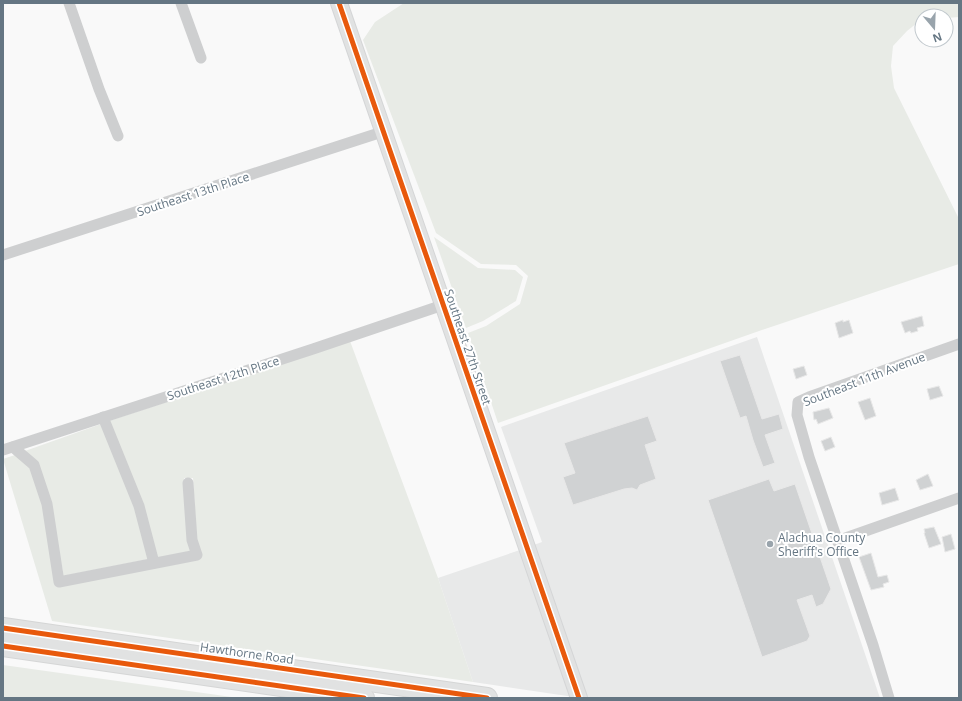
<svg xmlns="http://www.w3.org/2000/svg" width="962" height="701" font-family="'Open Sans',sans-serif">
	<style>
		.built { fill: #e8e9e9 }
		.green { fill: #e8ebe6 }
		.building { fill: #d0d2d3; stroke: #e8e8e8 }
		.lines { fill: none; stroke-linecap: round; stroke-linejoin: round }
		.secondary-casing { stroke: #d5d6d7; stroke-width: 18 }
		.highway-casing { stroke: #d5d6d6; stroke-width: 22 }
		.street { stroke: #cecfd0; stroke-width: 11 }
		.secondary { stroke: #e1e2e2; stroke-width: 16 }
		.highway { stroke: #e1e2e2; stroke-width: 20 }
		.cycleway-casing { stroke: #fff; stroke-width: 8 }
		.cycleway { stroke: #e8590c; stroke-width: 5 }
		.poi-dot { fill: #99a4ac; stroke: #fff; stroke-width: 1.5 }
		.labels { text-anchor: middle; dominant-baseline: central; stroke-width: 4; stroke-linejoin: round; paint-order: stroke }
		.street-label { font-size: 12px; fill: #657683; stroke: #fff }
		.poi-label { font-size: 12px; fill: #657683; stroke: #fff; text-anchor: start }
	</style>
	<rect width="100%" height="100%" fill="#f9f9f9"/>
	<!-- built -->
	<g class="built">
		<polygon points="757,337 880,698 584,698 531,546 542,542 501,427"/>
		<polygon points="523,549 574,697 473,682 438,578"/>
	</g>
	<!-- green -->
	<g class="green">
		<polygon points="404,3 959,3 959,17 946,18 946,16 922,16 922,21 917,23 907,31 893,46 891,66 894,88 959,219 959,264 765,329 498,423 468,333 486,326 520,304 528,276 516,265 481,264 436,233 363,40 375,22"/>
		<polygon points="434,237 478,268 515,270 523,277 516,301 483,321 466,328"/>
		<polygon points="350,341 438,578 473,682 52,621 3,459 15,455 31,468 43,505 56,587 198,560 193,478 184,478 186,522 191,551 157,558 109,421"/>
		<polygon points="101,424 135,508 149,559 63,576 62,566 25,451"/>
		<polygon points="3,665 239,698 3,698"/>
	</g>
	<!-- building -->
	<g class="building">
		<polygon points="922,316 924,326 917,328 918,331 911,333 910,331 905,333 901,322"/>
		<polygon points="843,320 843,322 849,320 853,333 839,338 835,323"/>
		<polygon points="740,355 762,419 779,414 783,429 765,435 775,463 763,467 753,440 746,416 740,418 720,361"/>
		<polygon points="804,366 807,375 796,379 793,369"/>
		<polygon points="939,386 943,396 930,400 927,389"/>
		<polygon points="870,398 876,416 865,420 858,402"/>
		<polygon points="829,408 833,418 818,424 816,419 814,420 813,412"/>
		<polygon points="648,416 657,441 645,445 656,479 640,485 637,490 632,488 624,489 573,505 563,477 575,473 564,443"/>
		<polygon points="831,437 835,447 825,451 821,441"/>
		<polygon points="928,474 933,486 920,490 916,480"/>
		<polygon points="769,479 774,491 795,484 831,589 823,604 816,607 812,595 797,600 810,636 807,641 762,657 708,500"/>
		<polygon points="895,488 899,500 882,505 879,493"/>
		<polygon points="934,527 941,544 929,548 924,533 925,533 924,529"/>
		<polygon points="951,534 955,549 945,552 942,537"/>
		<polygon points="871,553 878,577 887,575 889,582 883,584 884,587 871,590 859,557"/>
	</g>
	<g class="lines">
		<defs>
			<polyline id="secondary" points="339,3 579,698"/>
			<g id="highway">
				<polyline points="3,628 487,698"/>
				<polyline points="3,646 364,698"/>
			</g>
		</defs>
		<!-- secondary casing -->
		<use href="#secondary" class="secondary-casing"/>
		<!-- highway casing -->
		<use href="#highway" class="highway-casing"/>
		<!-- street -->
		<g class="street">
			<polyline points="69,3 99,89 118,136"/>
			<polyline points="181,3 201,58"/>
			<polyline points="3,255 382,132"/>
			<polyline points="103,417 139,506 154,563"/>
			<polyline points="13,447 34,465 47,504 59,582 197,555 192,540 188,483"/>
			<polyline points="3,450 313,349 443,305"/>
			<polyline points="837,541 959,498"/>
			<polyline points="889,698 873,645 809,457 797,415 798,402 809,397 959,344"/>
		</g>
		<!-- secondary -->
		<use href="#secondary" class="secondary"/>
		<!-- highway -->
		<use href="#highway" class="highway"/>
		<defs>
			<g id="cycleway">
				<polyline points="339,3 579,698"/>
				<polyline points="3,628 487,698"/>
				<polyline points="3,646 364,698"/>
			</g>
		</defs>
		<!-- cycleway casing -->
		<use href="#cycleway" class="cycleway-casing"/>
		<!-- cycleway -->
		<use href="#cycleway" class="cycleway"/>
	</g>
	<!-- markers -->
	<circle class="poi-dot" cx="770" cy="544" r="4"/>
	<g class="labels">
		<!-- street labels -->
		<g class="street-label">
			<text transform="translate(193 194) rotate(-18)">Southeast 13th Place</text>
			<text transform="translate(468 347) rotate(71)">Southeast 27th Street</text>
			<text transform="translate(223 378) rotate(-18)">Southeast 12th Place</text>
			<text transform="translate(864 379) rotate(-21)">Southeast 11th Avenue</text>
			<text transform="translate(247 653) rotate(8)">Hawthorne Road</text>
		</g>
		<!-- poi labels -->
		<g class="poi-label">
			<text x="778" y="537">Alachua County<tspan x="778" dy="14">Sheriff's Office</tspan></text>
		</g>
	</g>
	<!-- border -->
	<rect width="962" height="701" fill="none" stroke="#657683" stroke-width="8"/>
	<!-- north arrow -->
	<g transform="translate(934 28) rotate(161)"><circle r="19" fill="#ffffff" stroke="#c1c8cd"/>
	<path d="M0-3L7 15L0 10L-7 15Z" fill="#99a4ac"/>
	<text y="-6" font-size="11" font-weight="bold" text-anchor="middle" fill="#657683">N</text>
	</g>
</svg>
